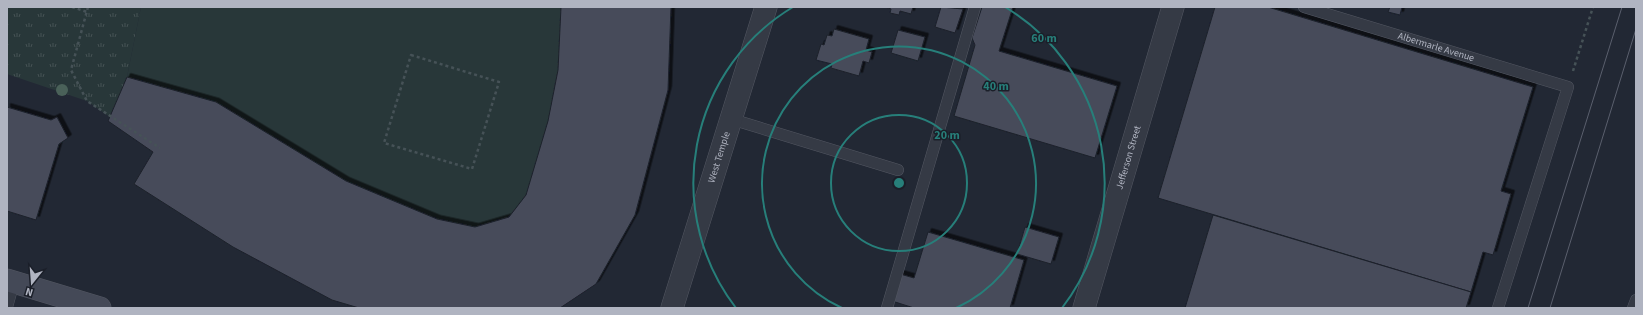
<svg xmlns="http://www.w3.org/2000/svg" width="1643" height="315" font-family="'Source Sans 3',sans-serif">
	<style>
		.grass { fill: url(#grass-tufts) }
		.garden { fill: #283739 }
		.building { fill: #464b5a; stroke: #1d212b; filter: url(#shadow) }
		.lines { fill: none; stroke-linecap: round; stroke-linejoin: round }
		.lane-casing { stroke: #535762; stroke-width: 12 }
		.street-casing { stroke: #535762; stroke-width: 23 }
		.secondary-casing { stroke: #535762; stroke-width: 23 }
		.path { stroke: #465257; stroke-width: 2.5; stroke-dasharray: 3 3; stroke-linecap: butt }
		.lane { stroke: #353a45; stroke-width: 11 }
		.street { stroke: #353a45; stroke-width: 22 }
		.secondary { stroke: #444957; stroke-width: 22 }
		.tram { stroke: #5a5f6d; stroke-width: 1 }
		.tree { fill: #4a6159 }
		.ring { fill: none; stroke: #277f7a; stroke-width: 2 }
		.labels { text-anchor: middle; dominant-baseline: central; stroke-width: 3; stroke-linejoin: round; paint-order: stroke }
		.street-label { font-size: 10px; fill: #b0b4c1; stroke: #1b1f29 }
		.centre { fill: #277f7a; stroke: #1b1f29; stroke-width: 2 }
		.ring-label { font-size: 12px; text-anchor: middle; font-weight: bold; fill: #277f7a; stroke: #1b1f29; stroke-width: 3; stroke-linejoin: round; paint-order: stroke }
	</style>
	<defs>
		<pattern id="grass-tufts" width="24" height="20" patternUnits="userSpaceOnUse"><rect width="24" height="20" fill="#283739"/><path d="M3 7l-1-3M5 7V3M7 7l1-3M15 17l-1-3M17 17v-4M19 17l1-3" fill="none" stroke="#455254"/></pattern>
		<filter id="shadow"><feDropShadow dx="3.5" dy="-3.5" stdDeviation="0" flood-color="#0009"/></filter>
	</defs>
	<rect width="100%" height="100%" fill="#222834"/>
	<!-- grass -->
	<polygon class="grass" points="7,7 141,7 127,77 110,117 87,101 7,74"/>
	<!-- garden -->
	<polygon class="garden" points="141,7 561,7 558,70 548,121 526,195 509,217 475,227 437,219 346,181 216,102 127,77"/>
	<!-- building -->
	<g class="building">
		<polygon points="561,7 671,7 668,90 635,215 596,284 560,308 359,308 332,300 233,247 134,184 153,152 108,121 127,77 216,102 346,181 437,219 475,227 509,217 526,195 548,121 558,70"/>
		<polygon points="885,7 913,7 911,14 900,11 899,15 890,13 891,9"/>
		<polygon points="941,7 963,9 955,33 935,27"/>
		<polygon points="982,7 1013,7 999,51 1117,86 1095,158 954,116 975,45 972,38"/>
		<polygon points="1215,7 1268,7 1533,87 1501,191 1511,194 1493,255 1483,252 1471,292 1158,198"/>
		<polygon points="1390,7 1402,7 1400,15 1388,12"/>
		<polygon points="834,29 869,39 866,50 872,52 869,63 863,61 859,76 831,68 832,64 816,60 821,44 824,45 827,35 832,36"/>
		<polygon points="898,30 925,37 918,61 891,53"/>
		<polygon points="7,107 51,120 57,117 68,138 59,144 36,220 7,211"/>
		<polygon points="1213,215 1471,292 1466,308 1185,308"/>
		<polygon points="1025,227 1059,237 1051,264 1017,254"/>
		<polygon points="928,232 1024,260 1010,308 914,308 892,301 900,274 914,278"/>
	</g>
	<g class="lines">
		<defs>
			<g id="lane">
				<path id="s1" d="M1304,7l264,80 -70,221"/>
				<polyline points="731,119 898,170"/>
				<polyline points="7,307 14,282"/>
				<polyline points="887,308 975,7"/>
				<polyline points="1633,308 1636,300"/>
			</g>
			<g id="street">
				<path id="s2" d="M672,308l94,-301"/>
				<path id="s3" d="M1084,308l89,-301"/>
			</g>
			<polyline id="secondary" points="7,280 100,308"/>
		</defs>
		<!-- lane casing -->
		<use href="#lane" class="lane-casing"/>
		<!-- street casing -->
		<use href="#street" class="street-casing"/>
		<!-- secondary casing -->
		<use href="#secondary" class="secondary-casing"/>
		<!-- path -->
		<g class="path">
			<polyline points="72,7 87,12"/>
			<polyline points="88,7 71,70 87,101 160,148"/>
			<polygon points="411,55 499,82 472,169 384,143"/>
			<polyline points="1573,71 1593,7"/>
		</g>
		<!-- lane -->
		<use href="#lane" class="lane"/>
		<!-- street -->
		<use href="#street" class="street"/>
		<!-- secondary -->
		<use href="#secondary" class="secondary"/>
		<!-- tram -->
		<g class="tram">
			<polyline points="1528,308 1622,7"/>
			<polyline points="1550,308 1636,29"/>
		</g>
	</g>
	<!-- trees -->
	<circle class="tree" cx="62" cy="90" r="6"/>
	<!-- distance rings -->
	<g class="ring">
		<circle cx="899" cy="183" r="68"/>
		<path d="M842 308A137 137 0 1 1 956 308"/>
		<path d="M736 308A205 205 0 0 1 793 7M1005 7A205 205 0 0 1 1062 308"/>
	</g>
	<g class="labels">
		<!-- street labels -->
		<g class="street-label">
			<text stroke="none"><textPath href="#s1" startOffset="138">Albermarle Avenue</textPath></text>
			<text stroke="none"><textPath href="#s2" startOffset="158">West Temple</textPath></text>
			<text stroke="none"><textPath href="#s3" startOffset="157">Jefferson Street</textPath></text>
		</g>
	</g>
	<circle cx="899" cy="183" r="6" class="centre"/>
	<g class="ring-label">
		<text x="1044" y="42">60 m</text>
		<text x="996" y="90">40 m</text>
		<text x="947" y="139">20 m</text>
	</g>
	<!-- border -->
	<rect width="1643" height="315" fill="none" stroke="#b0b4c1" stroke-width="16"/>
	<!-- north arrow -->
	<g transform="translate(32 283) rotate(197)" stroke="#1b1f29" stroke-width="3" paint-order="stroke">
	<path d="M0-3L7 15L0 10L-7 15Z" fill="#b0b4c1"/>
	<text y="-6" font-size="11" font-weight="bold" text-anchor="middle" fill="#b0b4c1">N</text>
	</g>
</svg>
